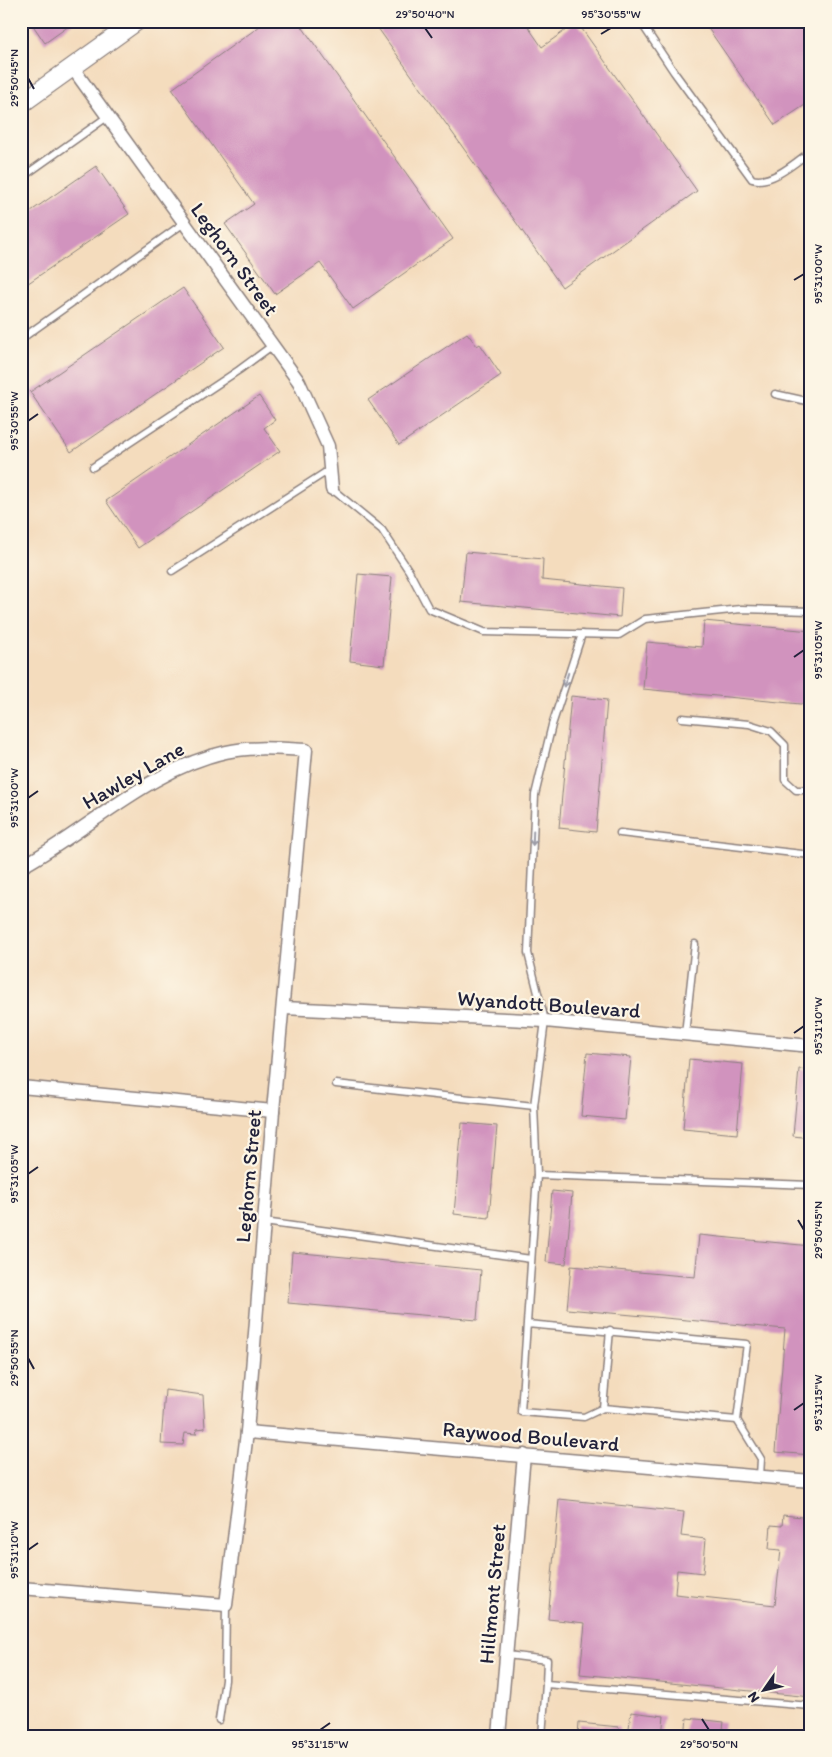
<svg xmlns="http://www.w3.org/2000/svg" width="832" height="1757" font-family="Itim,sans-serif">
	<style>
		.building { fill: #d193be }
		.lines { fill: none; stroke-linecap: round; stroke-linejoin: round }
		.lane-casing { stroke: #8b7f7c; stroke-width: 9 }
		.street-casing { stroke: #8b7f7c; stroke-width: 15 }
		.secondary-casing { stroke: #8b7f7c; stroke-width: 20 }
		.lane { stroke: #fff; stroke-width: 6 }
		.street { stroke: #fff; stroke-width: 12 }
		.secondary { stroke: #fff; stroke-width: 18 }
		.oneway { stroke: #9c9ca7 }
		.ticks { fill: none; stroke: #22223b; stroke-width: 2 }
		.labels { text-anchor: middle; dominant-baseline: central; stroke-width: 4.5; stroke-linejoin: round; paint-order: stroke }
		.street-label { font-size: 21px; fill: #22223b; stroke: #fcf5e5 }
		.neatline { fill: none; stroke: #22223b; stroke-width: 2 }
		.ticks-label { font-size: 12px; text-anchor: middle; fill: #22223b }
	</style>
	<rect width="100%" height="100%" fill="#fcf5e5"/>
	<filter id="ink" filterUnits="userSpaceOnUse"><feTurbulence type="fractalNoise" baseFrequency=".02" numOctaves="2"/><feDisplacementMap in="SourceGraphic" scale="10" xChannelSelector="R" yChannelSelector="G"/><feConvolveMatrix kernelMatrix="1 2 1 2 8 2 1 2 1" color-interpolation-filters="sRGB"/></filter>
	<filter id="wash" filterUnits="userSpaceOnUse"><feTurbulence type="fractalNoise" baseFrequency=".0096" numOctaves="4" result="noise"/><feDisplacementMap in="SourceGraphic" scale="20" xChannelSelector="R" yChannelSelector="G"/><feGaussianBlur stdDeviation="1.12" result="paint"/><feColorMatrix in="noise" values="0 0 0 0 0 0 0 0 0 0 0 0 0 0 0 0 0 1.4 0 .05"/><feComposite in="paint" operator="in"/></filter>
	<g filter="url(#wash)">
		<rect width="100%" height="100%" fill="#f4dcbd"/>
		<g id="blocks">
			<!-- building -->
			<g class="building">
				<polygon points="30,21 76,21 45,43"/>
				<polygon points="267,21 298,21 453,239 353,309 320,263 275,294 225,224 254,204 172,89"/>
				<polygon points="373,21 524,21 542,47 577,22 697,191 562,287"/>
				<polygon points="703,21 811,21 811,101 775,125"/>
				<polygon points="96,166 129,214 21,288 21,218"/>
				<polygon points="183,288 224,347 71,452 30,392"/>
				<polygon points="467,333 477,346 480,344 501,375 399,445 368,400"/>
				<polygon points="259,396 275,420 264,428 280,451 138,548 106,501"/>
				<polygon points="466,552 543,559 542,580 622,588 620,617 461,602"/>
				<polygon points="358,574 392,577 384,665 350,661"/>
				<polygon points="704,621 811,631 811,705 643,689 647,642 702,647"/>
				<polygon points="571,696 607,700 596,832 559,828"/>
				<polygon points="587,1053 631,1057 625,1120 581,1116"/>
				<polygon points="689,1059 743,1064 737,1134 683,1129"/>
				<polygon points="799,1069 811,1070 811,1138 793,1136"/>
				<polygon points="462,1123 497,1126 489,1218 454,1214"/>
				<polygon points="552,1191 572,1193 566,1264 546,1262"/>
				<polygon points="699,1235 811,1246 811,1455 775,1452 785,1329 567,1309 571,1266 695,1277"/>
				<polygon points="292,1252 481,1270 477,1320 288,1303"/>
				<polygon points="165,1390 203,1395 205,1428 197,1429 196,1434 185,1433 183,1445 161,1444"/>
				<polygon points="559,1499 684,1512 681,1536 706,1539 703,1573 677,1570 675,1594 775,1605 781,1550 769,1549 771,1525 782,1526 783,1515 811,1518 811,1697 580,1674 585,1623 548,1619"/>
				<polygon points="631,1712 664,1716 662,1736 628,1736"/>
				<polygon points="687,1718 724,1722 722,1736 685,1736"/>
				<polygon points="579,1723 619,1727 619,1736 578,1736"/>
			</g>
		</g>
	</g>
	<g filter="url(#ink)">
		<use href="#blocks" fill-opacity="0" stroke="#8b7f7c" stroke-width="1"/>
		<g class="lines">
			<defs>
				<g id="lane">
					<path d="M640,21l34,51 78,107c19,6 44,-17 59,-28"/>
					<polyline points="21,84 30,96"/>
					<polyline points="21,178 107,117"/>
					<polyline points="21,339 184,223"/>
					<polyline points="775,394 811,402"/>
					<polyline points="93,467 239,370 273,345"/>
					<polyline points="332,489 382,530 409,571 429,609 484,632 619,635 645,619 741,609 811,611"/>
					<polyline points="172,571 329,470"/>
					<polyline points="682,718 749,724 771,731 785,745 785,780 796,790 811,790"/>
					<polyline points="620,833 811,855"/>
					<polyline points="685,1034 695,944"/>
					<polyline points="336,1084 534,1106"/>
					<polyline points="537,1175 811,1185"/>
					<polyline points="264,1222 531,1259"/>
					<polyline points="527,1324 747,1344 737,1420 603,1408 584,1417 521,1412 537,1175 534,1106 545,1021 528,953 535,795 552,725 582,634"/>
					<polyline points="603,1408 610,1330"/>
					<polyline points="737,1420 761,1459 760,1476"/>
					<polyline points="507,1655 547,1660 546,1684 811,1706"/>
					<polyline points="219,1720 225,1680 226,1605"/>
					<polyline points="542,1736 546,1684"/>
				</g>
				<g id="street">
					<polyline points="72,67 299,382 328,446 332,489"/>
					<path d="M21,867c68,-37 128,-98 205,-115 26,-6 54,-3 80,-2l-33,361 -26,321 -21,173 -205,-17"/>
					<polyline points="284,1008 545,1021 811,1046"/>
					<polyline points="21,1087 273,1111"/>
					<polyline points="247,1432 811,1481"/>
					<polyline points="499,1736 524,1455"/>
				</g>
				<polyline id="secondary" points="21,104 137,21"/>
			</defs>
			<!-- lane casing -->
			<use href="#lane" class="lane-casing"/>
			<!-- street casing -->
			<use href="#street" class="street-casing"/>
			<!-- secondary casing -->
			<use href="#secondary" class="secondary-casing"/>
			<!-- lane -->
			<use href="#lane" class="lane"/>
			<!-- street -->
			<use href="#street" class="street"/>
			<!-- secondary -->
			<use href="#secondary" class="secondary"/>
		</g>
		<!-- one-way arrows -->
		<defs><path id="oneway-shaft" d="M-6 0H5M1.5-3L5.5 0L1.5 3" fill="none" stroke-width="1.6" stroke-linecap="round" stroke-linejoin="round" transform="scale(1.25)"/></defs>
		<g class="oneway">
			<use href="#oneway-shaft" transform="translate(566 680) rotate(108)"/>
			<use href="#oneway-shaft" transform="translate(533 838) rotate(92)"/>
		</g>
	</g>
	<!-- ticks -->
	<path class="ticks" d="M425,28l7,10M601,34l10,-6M28,78l6,11M794,280l10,-6M28,421l10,-7M794,657l10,-7M28,798l10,-7M794,1033l10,-7M28,1174l10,-7M798,1220l6,10M28,1358l6,11M794,1410l10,-7M28,1550l10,-7M702,1719l7,11M320,1730l10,-7"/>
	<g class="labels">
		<!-- street labels -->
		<g class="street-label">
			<text transform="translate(235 259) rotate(54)">Leghorn Street</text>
			<text transform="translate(133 775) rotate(-30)">Hawley Lane</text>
			<text transform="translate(549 1004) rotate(4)">Wyandott Boulevard</text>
			<text transform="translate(248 1176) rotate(-85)">Leghorn Street</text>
			<text transform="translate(531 1436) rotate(5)">Raywood Boulevard</text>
			<text transform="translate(492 1594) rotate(-85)">Hillmont Street</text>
		</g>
	</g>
	<!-- margin -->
	<rect width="832" height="1757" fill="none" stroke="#fcf5e5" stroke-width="55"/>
	<!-- north arrow -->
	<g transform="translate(764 1690) rotate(236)" stroke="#fcf5e5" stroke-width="4" paint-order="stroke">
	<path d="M0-4L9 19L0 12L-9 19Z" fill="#22223b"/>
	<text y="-8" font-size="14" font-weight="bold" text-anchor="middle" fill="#22223b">N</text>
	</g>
	<rect x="28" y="28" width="776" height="1702" class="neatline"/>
	<g class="ticks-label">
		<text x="425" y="18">29°50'40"N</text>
		<text x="611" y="18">95°30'55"W</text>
		<text transform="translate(14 78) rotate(-90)" y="4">29°50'45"N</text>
		<text transform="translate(818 274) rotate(-90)" y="4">95°31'00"W</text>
		<text transform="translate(14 421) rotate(-90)" y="4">95°30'55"W</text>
		<text transform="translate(818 650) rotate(-90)" y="4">95°31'05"W</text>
		<text transform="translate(14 798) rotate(-90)" y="4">95°31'00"W</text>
		<text transform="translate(818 1026) rotate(-90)" y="4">95°31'10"W</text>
		<text transform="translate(14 1174) rotate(-90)" y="4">95°31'05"W</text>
		<text transform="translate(818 1230) rotate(-90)" y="4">29°50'45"N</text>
		<text transform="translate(14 1358) rotate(-90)" y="4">29°50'55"N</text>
		<text transform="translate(818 1403) rotate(-90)" y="4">95°31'15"W</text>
		<text transform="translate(14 1550) rotate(-90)" y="4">95°31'10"W</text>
		<text x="320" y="1748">95°31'15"W</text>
		<text x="709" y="1748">29°50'50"N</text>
	</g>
</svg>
